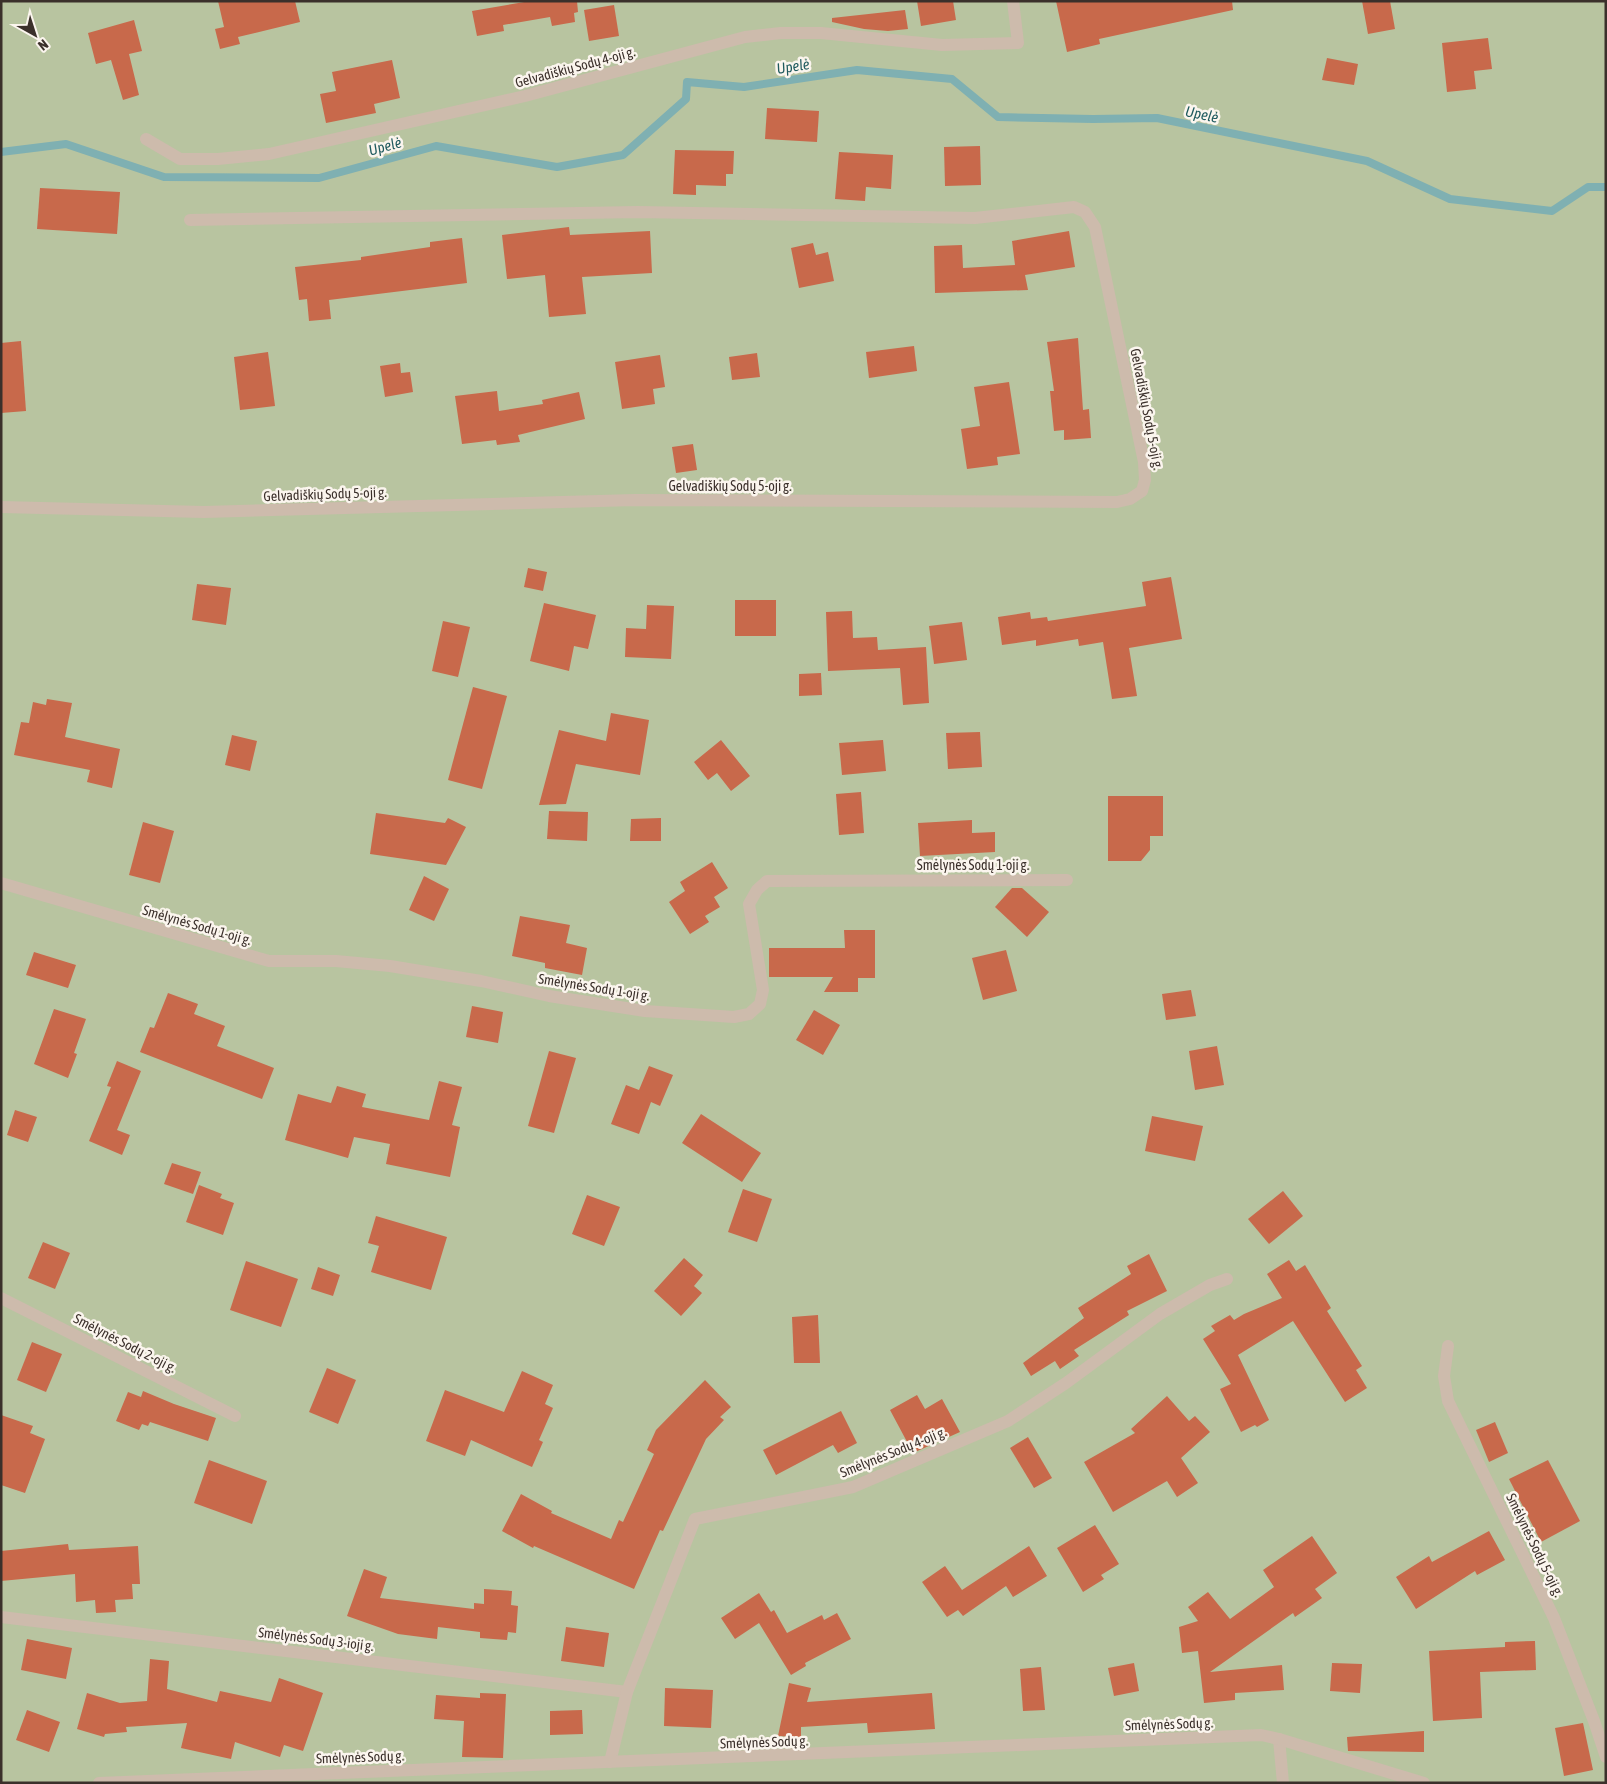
<svg xmlns="http://www.w3.org/2000/svg" width="1607" height="1784" font-family="'Asap Condensed',sans-serif">
	<style>
		.green { fill: #b8c4a0 }
		.lines { fill: none; stroke-linecap: round; stroke-linejoin: round }
		.stream { stroke: #7fb0b2; stroke-width: 8 }
		.building { fill: #c8694b }
		.minor { stroke: #cdbbac; stroke-width: 12 }
		.labels { text-anchor: middle; dominant-baseline: central; stroke-width: 5; stroke-linejoin: round; paint-order: stroke }
		.street-label { font-size: 14px; fill: #3b302b; stroke: #fbf5ee }
		.water-label { font-size: 15px; font-style: italic; fill: #1f5a5e; stroke: #fbf5ee }
	</style>
	<rect width="100%" height="100%" fill="#f4ebe1"/>
	<!-- green -->
	<rect class="green" x="1" y="1" width="1605" height="1782"/>
	<g class="lines">
		<!-- stream -->
		<polyline class="stream" points="1,152 66,144 164,177 319,178 436,146 557,167 623,155 686,99 687,82 744,87 857,70 952,79 998,117 1093,119 1157,118 1367,161 1450,199 1552,211 1588,187 1606,187"/>
	</g>
	<!-- building -->
	<g class="building">
		<polygon points="218,1 295,1 300,22 238,37 240,44 220,49 215,29 224,27"/>
		<polygon points="530,1 577,1 578,12 574,13 575,22 552,26 550,17 503,25 504,31 477,36 472,11"/>
		<polygon points="917,1 953,1 956,20 921,26"/>
		<polygon points="1056,1 1232,1 1233,10 1099,39 1100,44 1067,52"/>
		<polygon points="1362,1 1390,1 1395,29 1368,34"/>
		<polygon points="614,5 619,36 589,41 584,10"/>
		<polygon points="905,10 908,29 888,31 864,29 832,22 832,18"/>
		<polygon points="134,20 142,51 129,54 139,95 123,100 111,60 96,64 88,33"/>
		<polygon points="1488,38 1492,69 1474,71 1476,89 1447,92 1442,43"/>
		<polygon points="1327,58 1358,64 1354,85 1322,80"/>
		<polygon points="392,60 400,98 374,104 376,113 326,123 320,94 336,91 332,72"/>
		<polygon points="767,108 819,111 817,142 765,139"/>
		<polygon points="980,146 981,185 945,186 944,147"/>
		<polygon points="675,150 734,151 733,174 726,174 726,186 696,185 696,195 673,194"/>
		<polygon points="839,152 893,155 891,189 866,187 865,201 835,199"/>
		<polygon points="40,188 120,192 117,234 37,229"/>
		<polygon points="569,227 570,235 650,231 652,273 582,277 586,314 549,317 545,275 507,279 502,235"/>
		<polygon points="1069,231 1075,267 1025,275 1028,290 935,293 934,246 962,245 963,268 1015,265 1012,241"/>
		<polygon points="462,238 467,283 329,300 331,319 309,321 307,299 299,300 295,267 361,260 361,257 430,247 430,242"/>
		<polygon points="813,243 816,255 828,252 834,281 799,288 791,248"/>
		<polygon points="1078,338 1083,410 1089,409 1091,438 1064,440 1064,430 1054,431 1050,391 1054,391 1047,342"/>
		<polygon points="21,341 26,411 1,413 1,343"/>
		<polygon points="914,346 917,371 869,378 866,352"/>
		<polygon points="268,352 275,406 240,410 234,357"/>
		<polygon points="757,353 760,377 732,380 729,357"/>
		<polygon points="660,355 665,387 653,389 655,404 622,409 615,362"/>
		<polygon points="400,363 401,373 410,372 413,392 385,397 380,366"/>
		<polygon points="1009,382 1020,454 997,457 998,465 967,469 961,429 980,426 974,387"/>
		<polygon points="497,391 499,411 543,404 542,400 579,392 585,419 518,435 520,442 497,445 496,440 462,444 455,396"/>
		<polygon points="693,444 697,470 676,473 672,447"/>
		<polygon points="528,568 547,572 543,591 524,587"/>
		<polygon points="1171,577 1182,639 1129,648 1137,696 1112,699 1103,642 1079,646 1078,639 1036,646 1036,640 1002,645 998,617 1030,612 1031,619 1047,617 1048,621 1146,606 1142,582"/>
		<polygon points="197,584 231,588 226,625 192,620"/>
		<rect x="735" y="600" width="41" height="36"/>
		<polygon points="544,603 596,615 588,649 574,646 569,671 530,661"/>
		<polygon points="647,605 674,606 671,659 625,657 626,628 646,629"/>
		<polygon points="852,611 853,638 877,637 878,650 926,647 929,703 903,705 900,668 828,671 826,612"/>
		<polygon points="443,621 470,627 458,677 432,671"/>
		<polygon points="962,622 967,660 934,664 929,626"/>
		<polygon points="821,673 822,695 799,696 799,674"/>
		<polygon points="473,687 507,696 482,789 448,780"/>
		<polygon points="47,699 72,703 65,737 120,749 112,788 87,782 90,770 14,755 21,722 29,723 33,702 46,705"/>
		<polygon points="611,713 649,720 640,775 576,764 566,804 539,805 559,730 606,741"/>
		<polygon points="980,732 982,767 948,769 946,733"/>
		<polygon points="232,735 257,741 250,771 225,765"/>
		<polygon points="721,740 750,776 731,791 717,773 708,780 694,762"/>
		<polygon points="883,740 886,771 842,775 839,743"/>
		<polygon points="861,792 864,833 839,835 836,794"/>
		<polygon points="1108,796 1163,796 1163,836 1150,836 1150,850 1141,861 1108,861"/>
		<polygon points="549,811 588,812 587,841 547,839"/>
		<polygon points="376,813 445,823 448,818 466,827 446,865 370,854"/>
		<polygon points="661,818 661,841 630,841 631,819"/>
		<polygon points="972,820 972,833 995,832 995,852 920,856 918,823"/>
		<polygon points="143,822 174,831 160,883 129,875"/>
		<polygon points="712,862 728,888 714,897 720,907 705,916 709,922 690,934 669,902 685,891 680,882"/>
		<polygon points="424,876 449,889 434,921 409,910"/>
		<polygon points="1012,888 1022,888 1049,912 1027,937 995,907"/>
		<polygon points="520,916 570,925 566,943 587,948 582,975 545,968 545,963 512,956"/>
		<polygon points="844,930 875,930 875,978 858,978 858,992 824,992 833,977 769,977 769,948 845,948"/>
		<polygon points="1006,950 1017,991 983,1000 972,958"/>
		<polygon points="34,952 76,965 68,988 26,975"/>
		<polygon points="1191,990 1196,1016 1166,1020 1162,994"/>
		<polygon points="168,993 198,1004 194,1014 225,1026 217,1046 274,1068 262,1099 140,1052 150,1027 154,1028"/>
		<polygon points="472,1006 503,1012 498,1043 466,1037"/>
		<polygon points="54,1009 86,1019 74,1053 77,1054 68,1078 34,1064"/>
		<polygon points="814,1010 840,1025 823,1055 796,1040"/>
		<polygon points="1217,1046 1224,1085 1195,1090 1189,1051"/>
		<polygon points="549,1051 576,1058 554,1133 528,1126"/>
		<polygon points="117,1061 141,1071 117,1130 130,1135 122,1155 89,1141 111,1087 107,1086"/>
		<polygon points="649,1066 673,1075 660,1106 651,1102 639,1134 611,1124 626,1085 639,1090"/>
		<polygon points="439,1081 462,1087 452,1125 460,1127 450,1177 386,1164 390,1144 354,1137 348,1158 285,1140 298,1094 331,1103 337,1086 366,1094 362,1107 429,1120"/>
		<polygon points="15,1110 37,1117 28,1142 7,1135"/>
		<polygon points="701,1114 761,1153 742,1182 682,1143"/>
		<polygon points="1152,1116 1203,1126 1195,1161 1145,1151"/>
		<polygon points="172,1163 201,1172 193,1194 164,1184"/>
		<polygon points="199,1185 222,1194 220,1198 234,1203 223,1235 186,1222"/>
		<polygon points="743,1189 772,1199 757,1242 728,1232"/>
		<polygon points="1283,1191 1303,1216 1269,1244 1248,1219"/>
		<polygon points="587,1195 620,1207 604,1246 572,1234"/>
		<polygon points="376,1216 447,1237 431,1290 371,1272 379,1246 368,1243"/>
		<polygon points="43,1242 70,1253 55,1289 28,1278"/>
		<polygon points="1149,1254 1167,1291 1127,1311 1129,1315 1074,1350 1079,1356 1060,1369 1055,1361 1031,1376 1023,1363 1084,1318 1078,1308 1131,1274 1127,1266"/>
		<polygon points="684,1258 703,1275 694,1286 702,1293 681,1316 654,1291"/>
		<polygon points="1289,1260 1296,1271 1305,1265 1331,1308 1327,1311 1362,1366 1356,1370 1367,1388 1345,1402 1293,1321 1238,1355 1269,1420 1257,1427 1255,1425 1241,1432 1220,1389 1231,1384 1203,1339 1215,1331 1211,1326 1230,1315 1234,1320 1244,1314 1282,1298 1267,1274"/>
		<polygon points="246,1261 298,1279 281,1327 230,1310"/>
		<polygon points="318,1267 340,1275 333,1296 311,1289"/>
		<polygon points="818,1315 820,1363 794,1363 792,1317"/>
		<polygon points="32,1342 62,1354 46,1392 17,1380"/>
		<polygon points="327,1368 356,1380 338,1424 309,1412"/>
		<polygon points="522,1371 553,1385 545,1404 553,1408 539,1440 543,1442 532,1467 471,1440 465,1456 426,1441 445,1390 504,1412"/>
		<polygon points="705,1380 731,1407 720,1417 724,1420 706,1439 663,1531 660,1530 634,1589 534,1546 533,1548 502,1531 521,1494 552,1511 551,1513 611,1539 619,1520 623,1522 654,1454 647,1450 656,1430"/>
		<polygon points="143,1391 174,1404 216,1418 208,1441 150,1422 148,1426 142,1424 139,1430 116,1421 128,1392 141,1397"/>
		<polygon points="917,1395 925,1409 942,1399 960,1432 913,1453 890,1410"/>
		<polygon points="1167,1396 1189,1421 1195,1416 1210,1432 1181,1458 1198,1483 1177,1497 1167,1481 1113,1512 1084,1462 1135,1433 1131,1429"/>
		<polygon points="841,1411 857,1443 838,1453 833,1445 776,1475 763,1450"/>
		<polygon points="1,1415 33,1426 30,1433 45,1439 25,1493 1,1485"/>
		<polygon points="1495,1422 1508,1453 1489,1462 1476,1430"/>
		<polygon points="1028,1437 1052,1478 1034,1488 1010,1448"/>
		<polygon points="209,1460 267,1481 252,1524 194,1503"/>
		<polygon points="1548,1460 1580,1521 1541,1542 1509,1479"/>
		<polygon points="1095,1525 1119,1564 1101,1575 1104,1579 1083,1592 1057,1548"/>
		<polygon points="1489,1531 1505,1560 1477,1575 1475,1571 1416,1609 1396,1577 1429,1556 1432,1562"/>
		<polygon points="1312,1536 1337,1573 1315,1589 1322,1598 1295,1617 1293,1613 1210,1672 1282,1665 1284,1690 1235,1693 1235,1700 1204,1703 1198,1651 1182,1653 1179,1627 1198,1621 1188,1607 1208,1592 1230,1619 1274,1587 1263,1570"/>
		<polygon points="68,1544 69,1550 138,1546 140,1584 132,1584 133,1599 115,1600 116,1612 96,1613 95,1600 76,1602 75,1574 1,1581 1,1551"/>
		<polygon points="1029,1546 1047,1576 1013,1597 1006,1586 963,1616 958,1610 947,1617 922,1582 945,1566 962,1590"/>
		<polygon points="364,1569 387,1577 380,1598 474,1609 474,1603 484,1604 484,1589 512,1591 511,1605 518,1606 516,1633 508,1632 507,1640 480,1638 480,1632 438,1627 437,1639 398,1634 347,1616"/>
		<polygon points="759,1593 771,1612 774,1610 787,1633 822,1615 824,1620 837,1613 851,1639 805,1663 806,1666 791,1675 759,1623 735,1639 721,1618"/>
		<polygon points="566,1627 609,1633 604,1667 561,1661"/>
		<polygon points="27,1639 72,1648 66,1679 21,1670"/>
		<polygon points="1535,1641 1536,1670 1480,1672 1482,1718 1433,1721 1429,1651 1505,1647 1505,1642"/>
		<polygon points="150,1659 169,1661 167,1689 217,1702 220,1691 271,1702 279,1678 323,1693 303,1751 284,1745 280,1757 235,1742 231,1759 181,1748 187,1723 126,1727 127,1732 105,1734 104,1737 77,1729 87,1693 120,1703 147,1701"/>
		<polygon points="1134,1663 1139,1691 1114,1696 1108,1668"/>
		<polygon points="1332,1663 1362,1664 1360,1693 1330,1691"/>
		<polygon points="1041,1667 1045,1710 1023,1711 1020,1669"/>
		<polygon points="789,1683 811,1688 807,1702 932,1693 935,1729 868,1733 867,1723 801,1727 801,1737 778,1736"/>
		<polygon points="665,1688 713,1690 711,1728 664,1726"/>
		<polygon points="480,1693 506,1694 503,1758 462,1757 464,1721 434,1719 436,1695 480,1698"/>
		<polygon points="27,1710 60,1722 49,1752 16,1740"/>
		<polygon points="582,1710 583,1734 550,1735 550,1711"/>
		<polygon points="1583,1723 1593,1770 1564,1776 1555,1728"/>
		<polygon points="1424,1731 1424,1752 1348,1751 1347,1737"/>
	</g>
	<g class="lines">
		<!-- minor -->
		<g class="minor">
			<polyline points="146,139 180,159 218,159 269,154 525,96 745,37 781,33 821,33 942,45 1018,43 1013,1"/>
			<polyline points="1,507 204,512 635,500 1117,502 1130,499 1142,491 1145,480 1144,462 1095,227 1085,212 1074,207 975,218 638,212 190,220"/>
			<polyline points="1,883 269,961 336,961 390,966 481,981 549,996 645,1011 734,1017 749,1014 760,1004 763,990 749,904 757,890 767,881 1067,880"/>
			<polyline points="1,1298 235,1416"/>
			<polyline points="1448,1346 1444,1376 1448,1401 1554,1618 1594,1721 1606,1757"/>
			<polyline points="1,1617 627,1692"/>
			<polyline points="1279,1739 1283,1783"/>
			<polyline points="610,1762 627,1692 695,1519 853,1487 1008,1421 1066,1383 1160,1314 1210,1285 1227,1279"/>
			<polyline points="99,1783 1261,1735 1279,1739 1424,1783"/>
		</g>
	</g>
	<g class="labels">
		<!-- street labels -->
		<g class="street-label">
			<text transform="translate(575 67) rotate(-15)">Gelvadiškių Sodų 4-oji g.</text>
			<text transform="translate(1147 409) rotate(79)">Gelvadiškių Sodų 5-oji g.</text>
			<text x="730" y="486">Gelvadiškių Sodų 5-oji g.</text>
			<text transform="translate(325 494) rotate(-2)">Gelvadiškių Sodų 5-oji g.</text>
			<text x="973" y="865">Smėlynės Sodų 1-oji g.</text>
			<text transform="translate(197 925) rotate(16)">Smėlynės Sodų 1-oji g.</text>
			<text transform="translate(594 987) rotate(9)">Smėlynės Sodų 1-oji g.</text>
			<text transform="translate(125 1343) rotate(27)">Smėlynės Sodų 2-oji g.</text>
			<text transform="translate(893 1452) rotate(-22)">Smėlynės Sodų 4-oji g.</text>
			<text transform="translate(1535 1545) rotate(64)">Smėlynės Sodų 5-oji g.</text>
			<text transform="translate(316 1639) rotate(7)">Smėlynės Sodų 3-ioji g.</text>
			<text transform="translate(1169 1724) rotate(-2)">Smėlynės Sodų g.</text>
			<text transform="translate(764 1742) rotate(-2)">Smėlynės Sodų g.</text>
			<text transform="translate(360 1757) rotate(-2)">Smėlynės Sodų g.</text>
		</g>
		<!-- water labels -->
		<g class="water-label">
			<text transform="translate(793 66) rotate(-9)">Upelė</text>
			<text transform="translate(1202 114) rotate(12)">Upelė</text>
			<text transform="translate(385 146) rotate(-15)">Upelė</text>
		</g>
	</g>
	<!-- border -->
	<rect width="1607" height="1784" fill="none" stroke="#3b302b" stroke-width="5"/>
	<!-- north arrow -->
	<g transform="translate(35 35) rotate(141)" stroke="#fbf5ee" stroke-width="4" paint-order="stroke">
	<path d="M0-4L9 19L0 12L-9 19Z" fill="#3b302b"/>
	<text y="-8" font-size="14" font-weight="bold" text-anchor="middle" fill="#3b302b">N</text>
	</g>
</svg>
